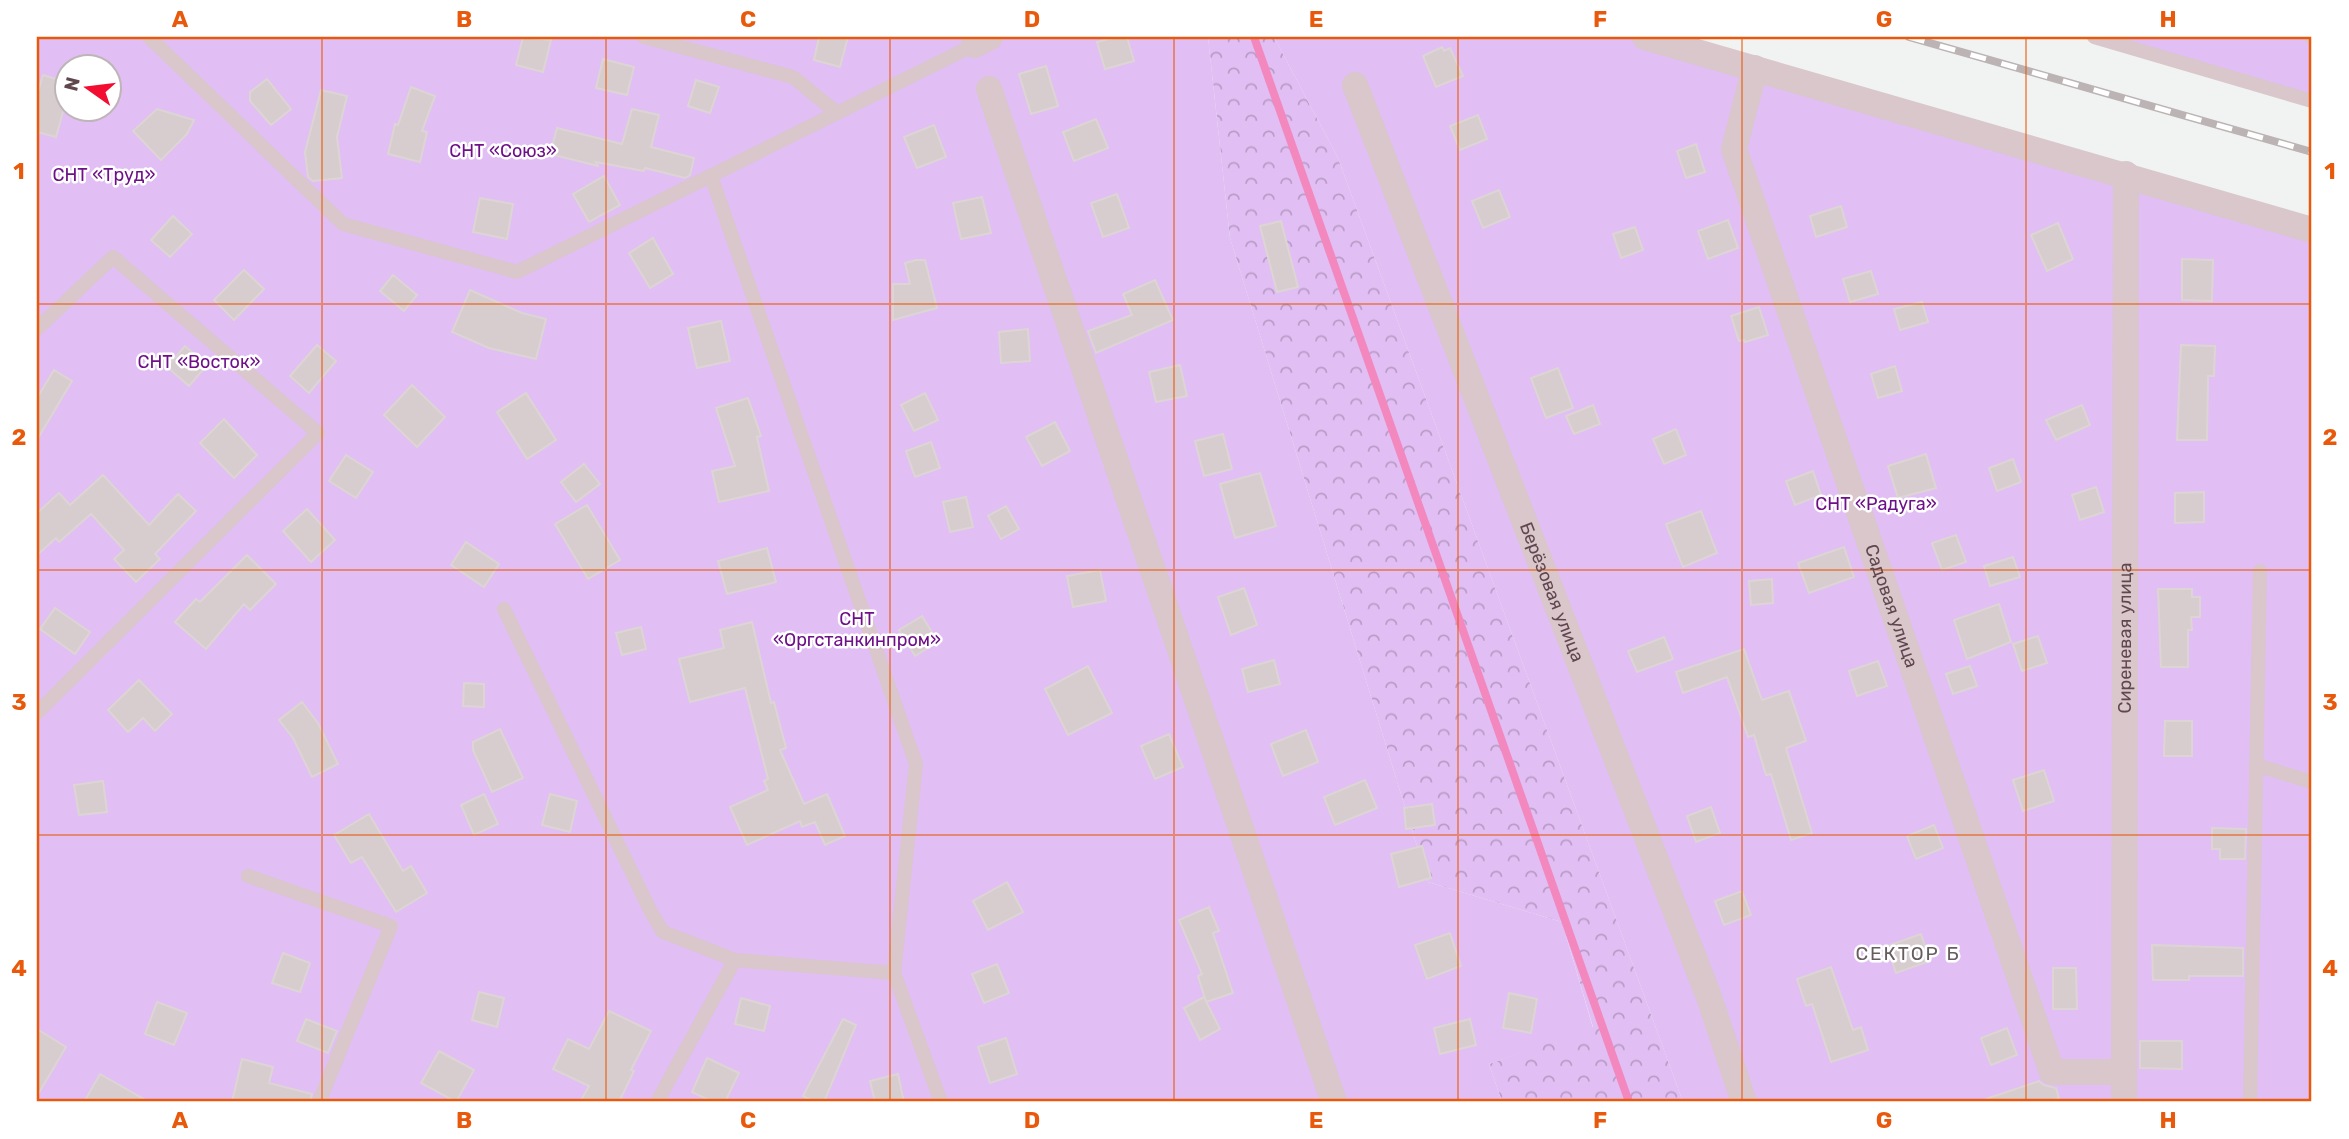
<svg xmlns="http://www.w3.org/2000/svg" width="2349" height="1139" font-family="Rubik,sans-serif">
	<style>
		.forest { fill: url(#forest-crowns) }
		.garden { fill: #e1bef3; fill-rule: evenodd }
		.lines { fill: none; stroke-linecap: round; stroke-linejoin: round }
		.stream { stroke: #f288be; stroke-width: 8 }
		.building { fill: #d7cdcf; stroke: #ddd5d5; stroke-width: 2 }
		.lane { stroke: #d9c7cb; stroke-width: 14 }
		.street { stroke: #d9c7cb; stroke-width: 26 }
		.rail-casing { stroke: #bcb3b4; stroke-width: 8 }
		.rail { stroke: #fff; stroke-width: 5; stroke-dasharray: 16; stroke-linecap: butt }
		.grid { fill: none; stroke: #e8590c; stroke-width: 2; stroke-opacity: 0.55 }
		.labels { text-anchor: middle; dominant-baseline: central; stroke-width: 5; stroke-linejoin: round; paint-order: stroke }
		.park-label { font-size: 18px; fill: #6e1188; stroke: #fff }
		.street-label { font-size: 18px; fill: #60474d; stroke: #fff }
		.neighbourhood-label { font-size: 19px; letter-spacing: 2px; fill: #665d5e; stroke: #fff }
		.neatline { fill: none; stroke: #e8590c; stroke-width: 2.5 }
		.grid-label { font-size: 23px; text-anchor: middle; font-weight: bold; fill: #e8590c }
	</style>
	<defs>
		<pattern id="forest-crowns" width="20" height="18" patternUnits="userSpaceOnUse" patternTransform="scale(1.75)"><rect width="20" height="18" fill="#e1bef3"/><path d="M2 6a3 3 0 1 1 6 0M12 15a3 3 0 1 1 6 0" fill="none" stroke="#ba9cc7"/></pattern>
	</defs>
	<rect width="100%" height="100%" fill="#f1f3f2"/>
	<!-- forest -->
	<polygon class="forest" points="1208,37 1274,37 1338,158 1683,1102 1502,1102 1489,1064 1593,1027 1562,922 1428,882 1230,238"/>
	<!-- garden -->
	<g class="garden">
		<path d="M37,37h1171l22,201 198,644 134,40 31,106 -104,36 13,38h-1465zM66,66h42v42h-42z"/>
		<polygon points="1274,37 1645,37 2312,230 2312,1102 1683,1102 1338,158"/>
		<polygon points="2089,37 2312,37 2312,102"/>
	</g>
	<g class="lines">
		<!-- stream -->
		<polyline class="stream" points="1254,37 1629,1102"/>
	</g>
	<!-- building -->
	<g class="building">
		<polygon points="523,37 551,40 543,72 516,65"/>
		<polygon points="819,37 848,37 840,67 814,60"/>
		<polygon points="1116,37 1127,37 1134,61 1105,69 1097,42"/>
		<polygon points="1442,47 1444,51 1450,48 1463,76 1436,87 1423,56"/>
		<polygon points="603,59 634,67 627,95 596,88"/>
		<polygon points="1046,66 1058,106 1031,114 1019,74"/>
		<polygon points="43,75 66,82 66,101 56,137 37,132 37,95"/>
		<polygon points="267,79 291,109 271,125 250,101 250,92"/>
		<polygon points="696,80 719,87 710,113 688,106"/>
		<polygon points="411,87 435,96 422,131 427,132 420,162 388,154 395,124 398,125"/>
		<polygon points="321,90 347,96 337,137 342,178 313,181 308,177 305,152"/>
		<polygon points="157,109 194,120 187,134 161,160 133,131"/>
		<polygon points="632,109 659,115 651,147 694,158 690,175 685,178 645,168 644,171 596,162 598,166 550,154 557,128 622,144"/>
		<polygon points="1478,115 1487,139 1460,150 1450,126"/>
		<polygon points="1096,119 1108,148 1074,161 1063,132"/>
		<polygon points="934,125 946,157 917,168 904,137"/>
		<polygon points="1696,144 1705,172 1686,178 1677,151"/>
		<polygon points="604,176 620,205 589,222 573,194"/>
		<polygon points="1499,190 1510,217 1483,228 1472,201"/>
		<polygon points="1117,194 1129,228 1103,237 1091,203"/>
		<polygon points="982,197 991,233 961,239 953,203"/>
		<polygon points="480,198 513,204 507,239 473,232"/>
		<polygon points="1841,206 1847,227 1816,237 1810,216"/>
		<polygon points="173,216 192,234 170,257 151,240"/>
		<polygon points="1728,220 1738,248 1708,259 1698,231"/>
		<polygon points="1281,221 1298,287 1277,292 1260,226"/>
		<polygon points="2058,223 2073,259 2047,271 2031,235"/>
		<polygon points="1635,227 1643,250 1621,258 1613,234"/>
		<polygon points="653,238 673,274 650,288 629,253"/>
		<polygon points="2182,259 2213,260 2212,301 2182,300"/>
		<polygon points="916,260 925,260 937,308 893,320 893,284 910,284 905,263"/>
		<polygon points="244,270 264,289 234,320 214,300"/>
		<polygon points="1871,271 1878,294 1850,302 1843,279"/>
		<polygon points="393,275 417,295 404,311 380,291"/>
		<polygon points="1155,280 1173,320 1096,353 1088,331 1132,315 1123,294"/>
		<polygon points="470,290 522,313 546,319 536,359 489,348 452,332"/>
		<polygon points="1922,302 1928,322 1900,330 1894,309"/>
		<polygon points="1759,307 1768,335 1745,342 1744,340 1739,341 1731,316"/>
		<polygon points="721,321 730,361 697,368 688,328"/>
		<polygon points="1028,329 1030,361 1001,363 999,332"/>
		<polygon points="317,345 336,361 309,393 290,376"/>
		<polygon points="2181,345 2215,346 2214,376 2208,376 2207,440 2177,440"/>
		<polygon points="185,346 207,365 189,386 167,367"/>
		<polygon points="1180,365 1187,396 1156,402 1149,372"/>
		<polygon points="1895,366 1902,391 1878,398 1871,374"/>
		<polygon points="1558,368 1573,408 1546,418 1531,378"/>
		<polygon points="54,370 72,381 37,440 37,398"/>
		<polygon points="412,385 445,417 417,447 384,415"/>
		<polygon points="526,393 556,440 527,459 497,412"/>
		<polygon points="925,393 938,420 914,431 901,405"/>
		<polygon points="748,398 761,436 757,437 769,491 719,502 712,471 735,466 716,408"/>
		<polygon points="1593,405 1600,424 1574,434 1566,416"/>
		<polygon points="2082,405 2090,425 2056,440 2046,420"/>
		<polygon points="224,419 257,455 234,478 200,443"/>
		<polygon points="1055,422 1070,451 1042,466 1026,437"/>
		<polygon points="1676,429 1686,455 1664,464 1653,439"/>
		<polygon points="1223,434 1232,469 1204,476 1195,441"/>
		<polygon points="931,442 940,468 915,477 906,451"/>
		<polygon points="1926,454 1936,488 1898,498 1888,466"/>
		<polygon points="346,455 373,472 356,498 329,481"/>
		<polygon points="2013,459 2021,482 1997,491 1989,468"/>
		<polygon points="584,464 600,484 576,502 561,482"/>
		<polygon points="1813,471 1821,495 1795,505 1786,481"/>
		<polygon points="1260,473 1276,526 1235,538 1220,484"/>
		<polygon points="103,475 149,525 178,494 196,511 155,554 160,559 136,582 114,559 124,550 91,514 59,542 56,538 37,555 37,513 59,493 70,505"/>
		<polygon points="2096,487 2104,512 2080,520 2072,495"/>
		<polygon points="2204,492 2204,522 2175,523 2175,493"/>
		<polygon points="966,497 973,527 950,532 943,502"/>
		<polygon points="587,505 620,560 588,579 555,524"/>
		<polygon points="1006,506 1019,529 1001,539 988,516"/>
		<polygon points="307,509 335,540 311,562 283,531"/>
		<polygon points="1701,511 1717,553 1683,567 1666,524"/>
		<polygon points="1956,535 1966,562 1942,570 1932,543"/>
		<polygon points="466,542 499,564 484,587 451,565"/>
		<polygon points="1844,547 1854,577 1809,593 1798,563"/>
		<polygon points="767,548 776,582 727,594 718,561"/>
		<polygon points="247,555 276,584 250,610 244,604 206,649 175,622 196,599 200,602"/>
		<polygon points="2013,557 2020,577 1990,586 1984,566"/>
		<polygon points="1100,570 1106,601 1073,607 1067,576"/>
		<polygon points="1772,579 1773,603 1751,605 1749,581"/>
		<polygon points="1244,588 1257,625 1231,635 1218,597"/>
		<polygon points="2158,589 2192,589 2192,597 2200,597 2200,617 2191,617 2192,630 2188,630 2188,667 2161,667"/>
		<polygon points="1999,604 2011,642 1967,659 1954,620"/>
		<polygon points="55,608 90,632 75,654 40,629"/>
		<polygon points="922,616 938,642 915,656 899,630"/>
		<polygon points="752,622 771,703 774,702 786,748 780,750 804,804 827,794 845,836 825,845 815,822 802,827 800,821 747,845 730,807 768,790 764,781 768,779 745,688 690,702 679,659 724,648 720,630"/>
		<polygon points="641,627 646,649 622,655 616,633"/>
		<polygon points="2038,636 2047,663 2022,671 2013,644"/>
		<polygon points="1664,637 1673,659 1637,672 1628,651"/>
		<polygon points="1744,649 1762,700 1789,691 1806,741 1786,748 1812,833 1791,840 1771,774 1766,775 1754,735 1748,737 1727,677 1683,693 1676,672"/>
		<polygon points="1274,660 1280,684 1248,692 1242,669"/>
		<polygon points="1878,661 1887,686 1857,696 1849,671"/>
		<polygon points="1088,666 1112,713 1068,735 1045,689"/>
		<polygon points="1970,666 1977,686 1953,694 1946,674"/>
		<polygon points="139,680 172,714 155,731 143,718 128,732 108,710"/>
		<polygon points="464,683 484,684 484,707 463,706"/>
		<polygon points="302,702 318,723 338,764 312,777 293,738 279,720"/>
		<polygon points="2165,721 2192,721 2192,756 2164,756"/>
		<polygon points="500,729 523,778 492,792 473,750 473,742"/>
		<polygon points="1306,730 1318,762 1283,776 1271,744"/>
		<polygon points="1169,734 1183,767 1155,779 1141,746"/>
		<polygon points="2044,770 2054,801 2023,811 2013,780"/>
		<polygon points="1365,780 1377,808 1335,825 1324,797"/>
		<polygon points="103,781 107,812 79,815 74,785"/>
		<polygon points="484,794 498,824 474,835 461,805"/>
		<polygon points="550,794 577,801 570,832 542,825"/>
		<polygon points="1432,804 1435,825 1406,829 1404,808"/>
		<polygon points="1711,807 1720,833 1696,842 1687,816"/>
		<polygon points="369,814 403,871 411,866 427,893 396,912 362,857 351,863 334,835"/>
		<polygon points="1934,825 1943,848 1916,859 1907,836"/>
		<polygon points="2212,828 2246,829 2245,859 2220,859 2220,849 2212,849"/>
		<polygon points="1422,846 1431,878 1399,887 1391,854"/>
		<polygon points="1007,882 1023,912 988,930 973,901"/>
		<polygon points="1742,891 1751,915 1724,925 1715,901"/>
		<polygon points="1209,907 1219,931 1213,933 1233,993 1206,1002 1198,976 1202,974 1179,920"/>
		<polygon points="1450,933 1461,966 1427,979 1415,945"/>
		<polygon points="1921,934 1930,961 1896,973 1887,946"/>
		<polygon points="2152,945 2243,948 2243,976 2189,976 2189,980 2153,980"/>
		<polygon points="283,953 310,963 300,992 272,983"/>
		<polygon points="997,964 1009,993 984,1003 972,974"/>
		<polygon points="1831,967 1853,1030 1861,1027 1868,1050 1831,1062 1812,1004 1806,1006 1797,979"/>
		<polygon points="2053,968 2076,968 2077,1009 2053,1009"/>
		<polygon points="479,992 504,998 497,1027 472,1020"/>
		<polygon points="1509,993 1537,999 1531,1033 1503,1028"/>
		<polygon points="1204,997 1220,1029 1200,1040 1184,1008"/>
		<polygon points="741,998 770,1006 764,1031 735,1024"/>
		<polygon points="157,1002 187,1013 174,1045 145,1034"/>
		<polygon points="609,1011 651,1031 631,1070 634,1071 619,1102 580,1102 589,1086 553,1069 568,1039 589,1049"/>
		<polygon points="306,1019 337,1031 328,1053 297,1041"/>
		<polygon points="843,1019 856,1025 824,1102 814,1102 803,1096"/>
		<polygon points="1470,1019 1476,1045 1440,1054 1434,1028"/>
		<polygon points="2007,1028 2017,1055 1991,1065 1981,1038"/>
		<polygon points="37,1029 66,1047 37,1096"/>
		<polygon points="1006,1038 1017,1074 990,1083 978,1047"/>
		<polygon points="2140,1041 2182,1041 2182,1069 2140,1068"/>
		<polygon points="439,1051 474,1070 456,1102 421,1083"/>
		<polygon points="707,1058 739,1073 725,1102 713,1102 692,1092"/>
		<polygon points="242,1059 273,1067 269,1083 312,1094 310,1102 232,1102"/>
		<polygon points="100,1074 149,1102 84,1102"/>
		<polygon points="898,1074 904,1102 875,1102 870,1081"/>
		<polygon points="2039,1081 2044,1085 2056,1088 2059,1098 2048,1102 1987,1102 1986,1099"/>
	</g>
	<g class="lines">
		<!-- lane -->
		<g class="lane">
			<polyline points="149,37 343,224 517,272 974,45"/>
			<polyline points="644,37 793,77 837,113"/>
			<polyline points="2094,37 2312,101"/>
			<polyline points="2311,37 2312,37"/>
			<polyline points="711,176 916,764 894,973 941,1102"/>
			<polyline points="37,329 113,257 318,433 37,713"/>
			<polyline points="504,609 651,912 663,932 735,960 894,973"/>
			<polyline points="2256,765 2312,782"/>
			<polyline points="248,876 391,926 319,1102"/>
			<polyline points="657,1102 735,960"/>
			<polyline points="2250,1102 2260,571"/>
		</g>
		<!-- street -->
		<g class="street">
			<polyline points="1645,37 2312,230"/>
			<polyline points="974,45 990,37"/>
			<path id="s1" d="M1755,68l-21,81 318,923h72"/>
			<path id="s2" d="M1355,85l354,912 35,105"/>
			<polyline points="989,89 1334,1102"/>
			<path id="s3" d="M2124,1102l2,-928"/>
		</g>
		<defs>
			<polyline id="rail" points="1909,37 2312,152"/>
		</defs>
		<!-- rail casing -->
		<use href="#rail" class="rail-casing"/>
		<!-- rail -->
		<use href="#rail" class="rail"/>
	</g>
	<!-- grid -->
	<path class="grid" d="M322,37v1065M606,37v1065M890,37v1065M1174,37v1065M1458,37v1065M1742,37v1065M2026,37v1065M37,304h2275M37,570h2275M37,835h2275"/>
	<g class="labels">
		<!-- park labels -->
		<g class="park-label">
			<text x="503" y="151">СНТ «Союз»</text>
			<text x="104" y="175">СНТ «Труд»</text>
			<text x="199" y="362">СНТ «Восток»</text>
			<text x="1876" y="504">СНТ «Радуга»</text>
			<text x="857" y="619">СНТ<tspan x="857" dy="21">«Оргстанкинпром»</tspan></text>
		</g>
		<!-- street labels -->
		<g class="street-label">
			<text stroke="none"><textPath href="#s2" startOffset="544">Берёзовая улица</textPath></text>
			<text stroke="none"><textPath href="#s1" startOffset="567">Садовая улица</textPath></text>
			<text stroke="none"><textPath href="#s3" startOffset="464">Сиреневая улица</textPath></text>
		</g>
		<!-- neighbourhood labels -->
		<g class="neighbourhood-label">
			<text x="1908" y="953">СЕКТОР Б</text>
		</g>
	</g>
	<!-- border -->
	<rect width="2349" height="1139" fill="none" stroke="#ffffff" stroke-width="77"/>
	<!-- north arrow -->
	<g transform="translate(88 88) rotate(284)"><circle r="33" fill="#ffffff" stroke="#bfb5b8" stroke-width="2"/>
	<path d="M0-5L12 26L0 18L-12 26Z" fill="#f20d31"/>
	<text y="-10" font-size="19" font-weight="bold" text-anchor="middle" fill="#60474d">N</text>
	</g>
	<rect x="38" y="38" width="2272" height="1062" class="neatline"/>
	<g class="grid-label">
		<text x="180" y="27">A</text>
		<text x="464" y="27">B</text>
		<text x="748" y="27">C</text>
		<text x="1032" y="27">D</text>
		<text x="1316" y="27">E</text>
		<text x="1600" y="27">F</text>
		<text x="1884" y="27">G</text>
		<text x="2168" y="27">H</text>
		<text x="19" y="179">1</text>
		<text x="2330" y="179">1</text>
		<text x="19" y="445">2</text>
		<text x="2330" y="445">2</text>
		<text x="19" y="710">3</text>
		<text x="2330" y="710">3</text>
		<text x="19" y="976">4</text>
		<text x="2330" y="976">4</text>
		<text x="180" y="1128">A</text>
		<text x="464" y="1128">B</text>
		<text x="748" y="1128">C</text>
		<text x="1032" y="1128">D</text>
		<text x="1316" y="1128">E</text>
		<text x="1600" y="1128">F</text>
		<text x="1884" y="1128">G</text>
		<text x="2168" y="1128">H</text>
	</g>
</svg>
